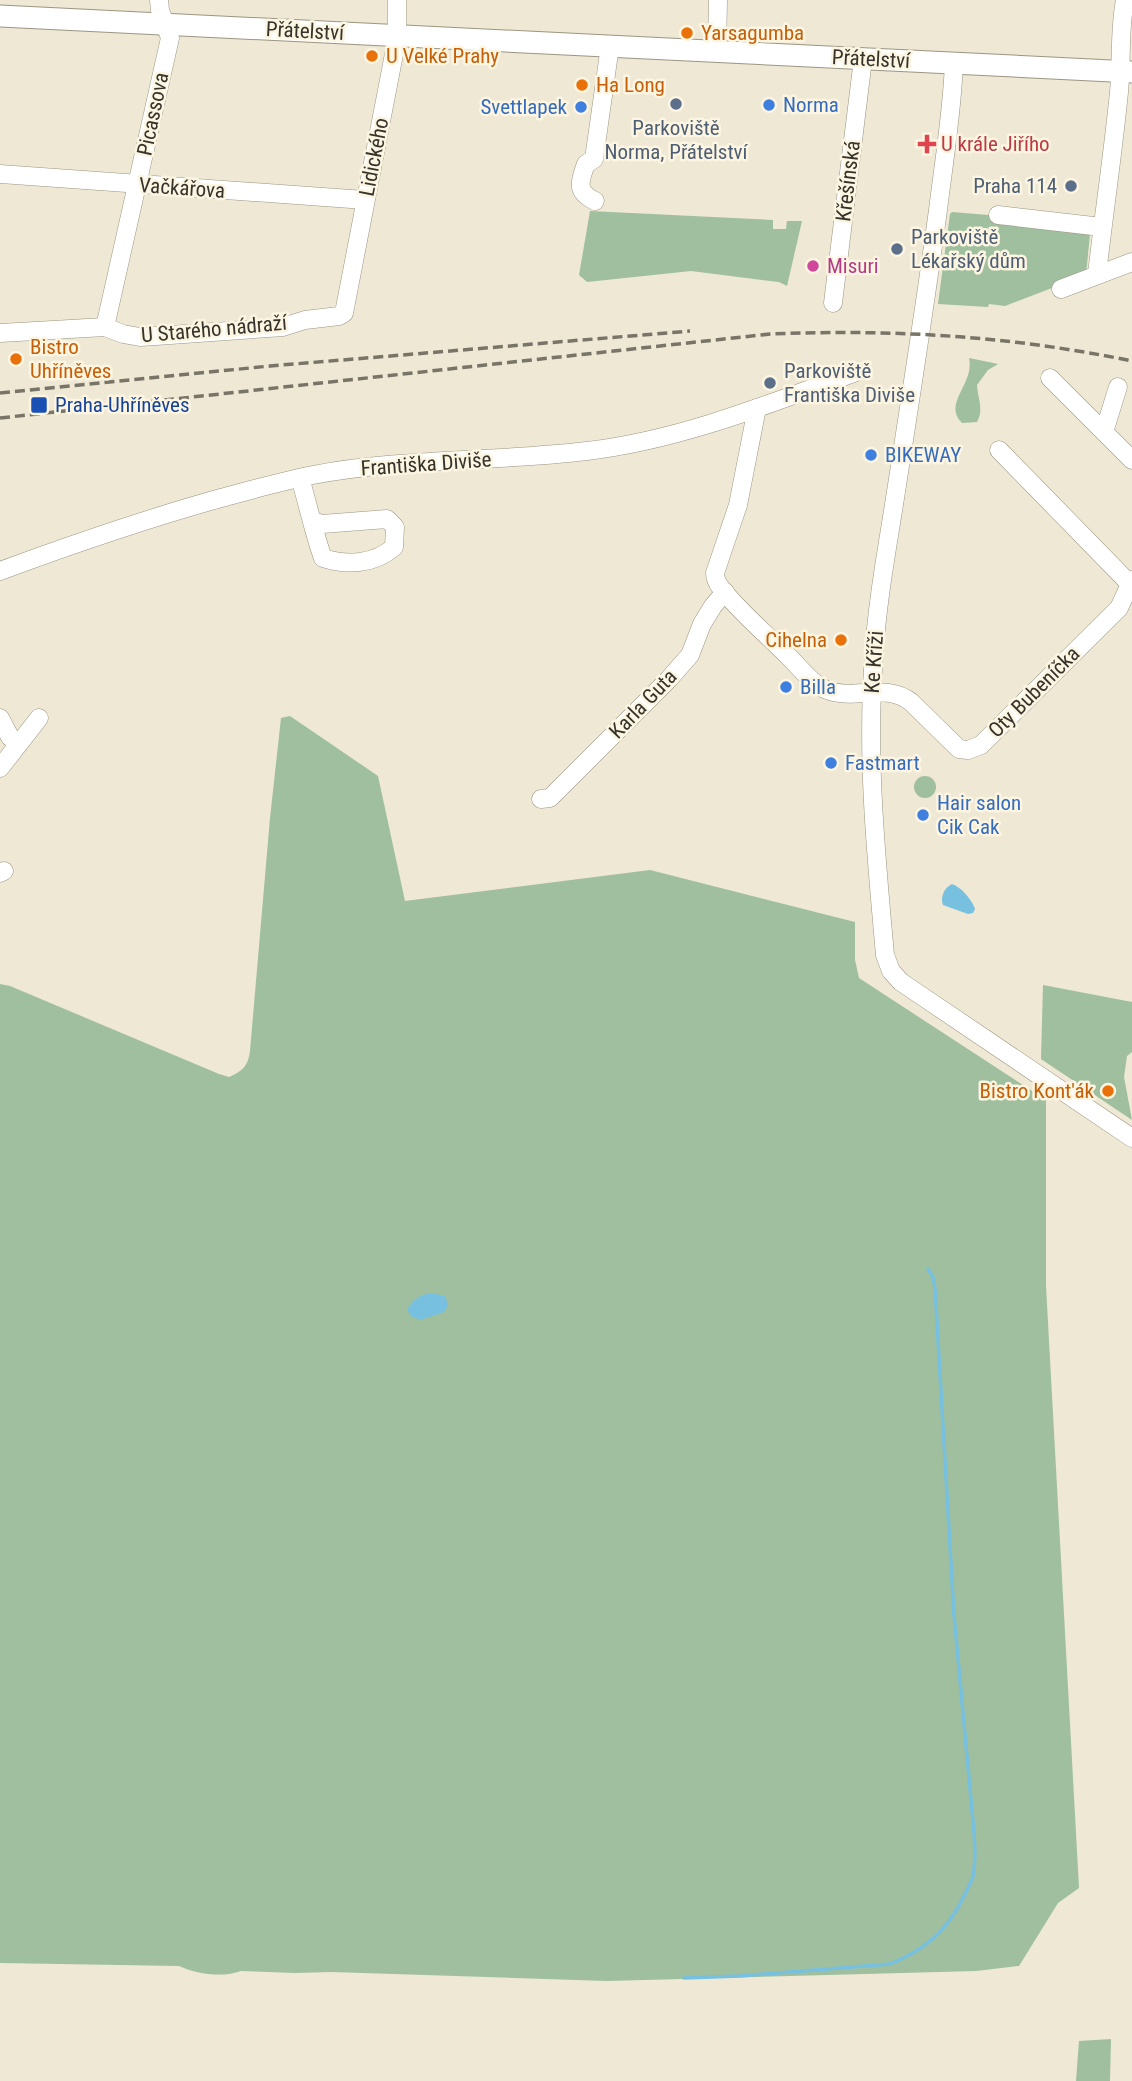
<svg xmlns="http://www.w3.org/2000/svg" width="1132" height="2081" font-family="'Roboto Condensed',sans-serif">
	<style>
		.green { fill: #9fbf9e }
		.water { fill: #77c0e0 }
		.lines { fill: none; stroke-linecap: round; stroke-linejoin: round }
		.stream { stroke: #77c0e0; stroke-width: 3.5 }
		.minor-casing { stroke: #9b9582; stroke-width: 19 }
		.major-casing { stroke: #9b9582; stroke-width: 23 }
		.minor { stroke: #fff; stroke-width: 18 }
		.major { stroke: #fff; stroke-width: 21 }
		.rail { stroke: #787468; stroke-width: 3.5; stroke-dasharray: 10 5; stroke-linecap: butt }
		.food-dot { fill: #e8710a; stroke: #fcf5e1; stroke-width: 2.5 }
		.service-dot { fill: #5c6f8a; stroke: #fcf5e1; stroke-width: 2.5 }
		.shop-dot { fill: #3f7fe0; stroke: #fcf5e1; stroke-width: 2.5 }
		.health-dot { fill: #e0444e; stroke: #fcf5e1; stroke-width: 2.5 }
		.hotel-dot { fill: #d1479c; stroke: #fcf5e1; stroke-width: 2.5 }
		.transit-dot { fill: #1a4fb4; stroke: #fcf5e1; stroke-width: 2.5 }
		.labels { text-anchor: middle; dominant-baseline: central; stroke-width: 5; stroke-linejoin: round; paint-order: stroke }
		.street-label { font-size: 21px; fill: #35332b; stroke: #fcf5e1 }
		.food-label { font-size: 21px; fill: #c56008; stroke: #fcf5e1; text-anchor: start }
		.shop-label { font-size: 21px; fill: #366cbe; stroke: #fcf5e1; text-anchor: start }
		.service-label { font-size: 21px; fill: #4e5e75; stroke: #fcf5e1; text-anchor: start }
		.health-label { font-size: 21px; fill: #be3a42; stroke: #fcf5e1; text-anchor: start }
		.hotel-label { font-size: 21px; fill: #b23c85; stroke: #fcf5e1; text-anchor: start }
		.transit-label { font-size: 21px; fill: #164399; stroke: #fcf5e1; text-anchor: start }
	</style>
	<rect width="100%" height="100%" fill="#eee8d4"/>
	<!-- green -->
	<g class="green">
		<polygon points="590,211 773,220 773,229 786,229 787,221 802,221 787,286 779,282 691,271 587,282 579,275"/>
		<polygon points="952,212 1000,216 1090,234 1086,275 1005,306 989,304 988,307 938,304 950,214"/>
		<path d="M969,358l29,6 -10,6 -11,15c1,14 7,25 0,37l-15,1c-20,-20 13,-39 7,-65z"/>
		<path d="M290,716l88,60 27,125 245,-31 205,52v38l4,18 187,122v186l33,602 -21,15 -39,63 -43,5 -369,10 -275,-9 -37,1 -54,-2c-18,7 -45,3 -62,-5l-179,-3v-979l10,2 209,88 10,3c14,-6 19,-11 21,-26l20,-233 11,-100z"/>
		<circle cx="925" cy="787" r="11"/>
		<polygon points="1043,985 1132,1002 1132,1052 1127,1056 1124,1077 1132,1120 1041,1059"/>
		<polygon points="1111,2039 1110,2081 1076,2081 1079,2041"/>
	</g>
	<!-- water -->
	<g class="water">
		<path d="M952,884c9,3 20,16 23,25l-2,4 -5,1 -25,-9c-3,-8 1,-17 9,-21z"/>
		<path d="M431,1293l14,3 3,9 -4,7 -24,8 -9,-4 -4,-7c7,-10 13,-14 24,-16z"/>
	</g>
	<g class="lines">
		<!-- stream -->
		<path class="stream" d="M684,1978l55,-2 151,-12c35,-14 58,-34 74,-68 3,-6 7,-13 9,-20 3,-14 2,-29 1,-44l-20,-217 -19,-327 -2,-11 -5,-8"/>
		<defs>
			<g id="minor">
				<polyline points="717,51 718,0"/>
				<path d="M954,63c-2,50 -10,98 -16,147 -13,96 -28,192 -43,288 -8,52 -18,104 -21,157 -8,100 2,200 11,300l6,16 10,11 231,156"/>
				<polyline points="0,174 365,200"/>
				<path d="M595,201c-19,-9 -16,-19 -9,-37l8,-5 16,-113"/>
				<polyline points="998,215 1102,227"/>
				<path d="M1097,274c7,-61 16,-121 22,-182 3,-31 0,-61 6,-92"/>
				<polyline points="1061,289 1132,262"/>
				<polyline points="833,303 863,59"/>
				<polyline points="105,327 170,38 160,10 159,0"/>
				<polyline points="0,333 105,327 123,334 140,337 156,336 283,327 305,320 339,316 344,313 395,49 397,35 397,0"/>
				<polyline points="1050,378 1132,460"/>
				<path d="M757,408l-19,97 -23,68c0,6 2,10 6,15 19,24 43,44 65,66 12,11 25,30 41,36 27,11 59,-8 84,12l48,47 9,1 13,-5 138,-137 13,-28"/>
				<polyline points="1104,432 1118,387"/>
				<polyline points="999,450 1130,584"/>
				<path d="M300,478c8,26 14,56 23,80 24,8 52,6 71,-11l1,-20 -8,-8 -65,5 -9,-3"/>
				<path d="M0,571c73,-27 146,-52 221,-73 30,-8 61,-17 92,-23 90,-17 183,-13 274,-24 93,-11 182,-47 269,-79"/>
				<polyline points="0,718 10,737 18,745"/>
				<polyline points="0,768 39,718"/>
				<polyline points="541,799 550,798 669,679 690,655 702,624 713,606 725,592"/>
				<polyline points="0,873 4,871"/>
			</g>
			<polyline id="major" points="0,16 1132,72"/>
		</defs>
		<!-- minor casing -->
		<use href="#minor" class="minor-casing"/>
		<!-- major casing -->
		<use href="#major" class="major-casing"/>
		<!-- minor -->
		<use href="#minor" class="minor"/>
		<!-- major -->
		<use href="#major" class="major"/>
		<!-- rail -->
		<g class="rail">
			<polyline points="0,393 270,366 690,331"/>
			<path d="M0,418l770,-84c125,-5 240,2 362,27"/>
		</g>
	</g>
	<!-- markers -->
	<g class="food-dot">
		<circle cx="687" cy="33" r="7"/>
		<circle cx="372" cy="56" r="7"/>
		<circle cx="582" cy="85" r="7"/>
		<circle cx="16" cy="359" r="7"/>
		<circle cx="841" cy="640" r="7"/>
		<circle cx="1108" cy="1091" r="7"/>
	</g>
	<g class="service-dot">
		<circle cx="676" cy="104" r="7"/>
		<circle cx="1071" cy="186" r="7"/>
		<circle cx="897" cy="249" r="7"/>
		<circle cx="770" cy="383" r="7"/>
	</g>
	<g class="shop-dot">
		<circle cx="769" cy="105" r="7"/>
		<circle cx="581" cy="107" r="7"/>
		<circle cx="871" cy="455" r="7"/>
		<circle cx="786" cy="687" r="7"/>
		<circle cx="831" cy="763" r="7"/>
		<circle cx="923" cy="815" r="7"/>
	</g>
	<path class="health-dot" d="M923.5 133.5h7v7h7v7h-7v7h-7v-7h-7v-7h7z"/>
	<circle class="hotel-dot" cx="813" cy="266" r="7"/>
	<rect class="transit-dot" x="30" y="396" width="18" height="18" rx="3.5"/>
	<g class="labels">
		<!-- street labels -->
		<g class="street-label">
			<text transform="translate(305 31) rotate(3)">Přátelství</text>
			<text transform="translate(871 59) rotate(3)">Přátelství</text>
			<text transform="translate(153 114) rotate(-78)">Picassova</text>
			<text transform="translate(374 157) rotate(-79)">Lidického</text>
			<text transform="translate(848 181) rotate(-83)">Křešínská</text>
			<text transform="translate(182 188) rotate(4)">Vačkářova</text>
			<text transform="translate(214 329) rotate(-5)">U Starého nádraží</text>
			<text transform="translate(426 464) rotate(-4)">Františka Diviše</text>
			<text transform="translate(874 662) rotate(-86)">Ke Kříži</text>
			<text transform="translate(1034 692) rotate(-45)">Oty Bubeníčka</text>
			<text transform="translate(643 704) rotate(-46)">Karla Guta</text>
		</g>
		<!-- food labels -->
		<g class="food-label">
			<text x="701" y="33">Yarsagumba</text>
			<text x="386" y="56">U Velké Prahy</text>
			<text x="596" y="85">Ha Long</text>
			<text x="30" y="347">Bistro<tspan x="30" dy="24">Uhříněves</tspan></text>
			<text x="827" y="640" text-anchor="end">Cihelna</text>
			<text x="1094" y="1091" text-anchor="end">Bistro Kont'ák</text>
		</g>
		<!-- shop labels -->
		<g class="shop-label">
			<text x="783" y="105">Norma</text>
			<text x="567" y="107" text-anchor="end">Svettlapek</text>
			<text x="885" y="455">BIKEWAY</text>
			<text x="800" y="687">Billa</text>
			<text x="845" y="763">Fastmart</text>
			<text x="937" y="803">Hair salon<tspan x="937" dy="24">Cik Cak</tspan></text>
		</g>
		<!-- service labels -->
		<g class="service-label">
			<text x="676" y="128" text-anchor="middle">Parkoviště<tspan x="676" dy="24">Norma, Přátelství</tspan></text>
			<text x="1057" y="186" text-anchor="end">Praha 114</text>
			<text x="911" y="237">Parkoviště<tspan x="911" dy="24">Lékařský dům</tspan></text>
			<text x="784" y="371">Parkoviště<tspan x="784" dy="24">Františka Diviše</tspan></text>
		</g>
		<!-- health labels -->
		<g class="health-label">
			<text x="941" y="144">U krále Jiřího</text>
		</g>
		<!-- hotel labels -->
		<g class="hotel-label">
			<text x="827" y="266">Misuri</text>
		</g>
		<!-- transit labels -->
		<g class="transit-label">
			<text x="55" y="405">Praha-Uhříněves</text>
		</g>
	</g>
</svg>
